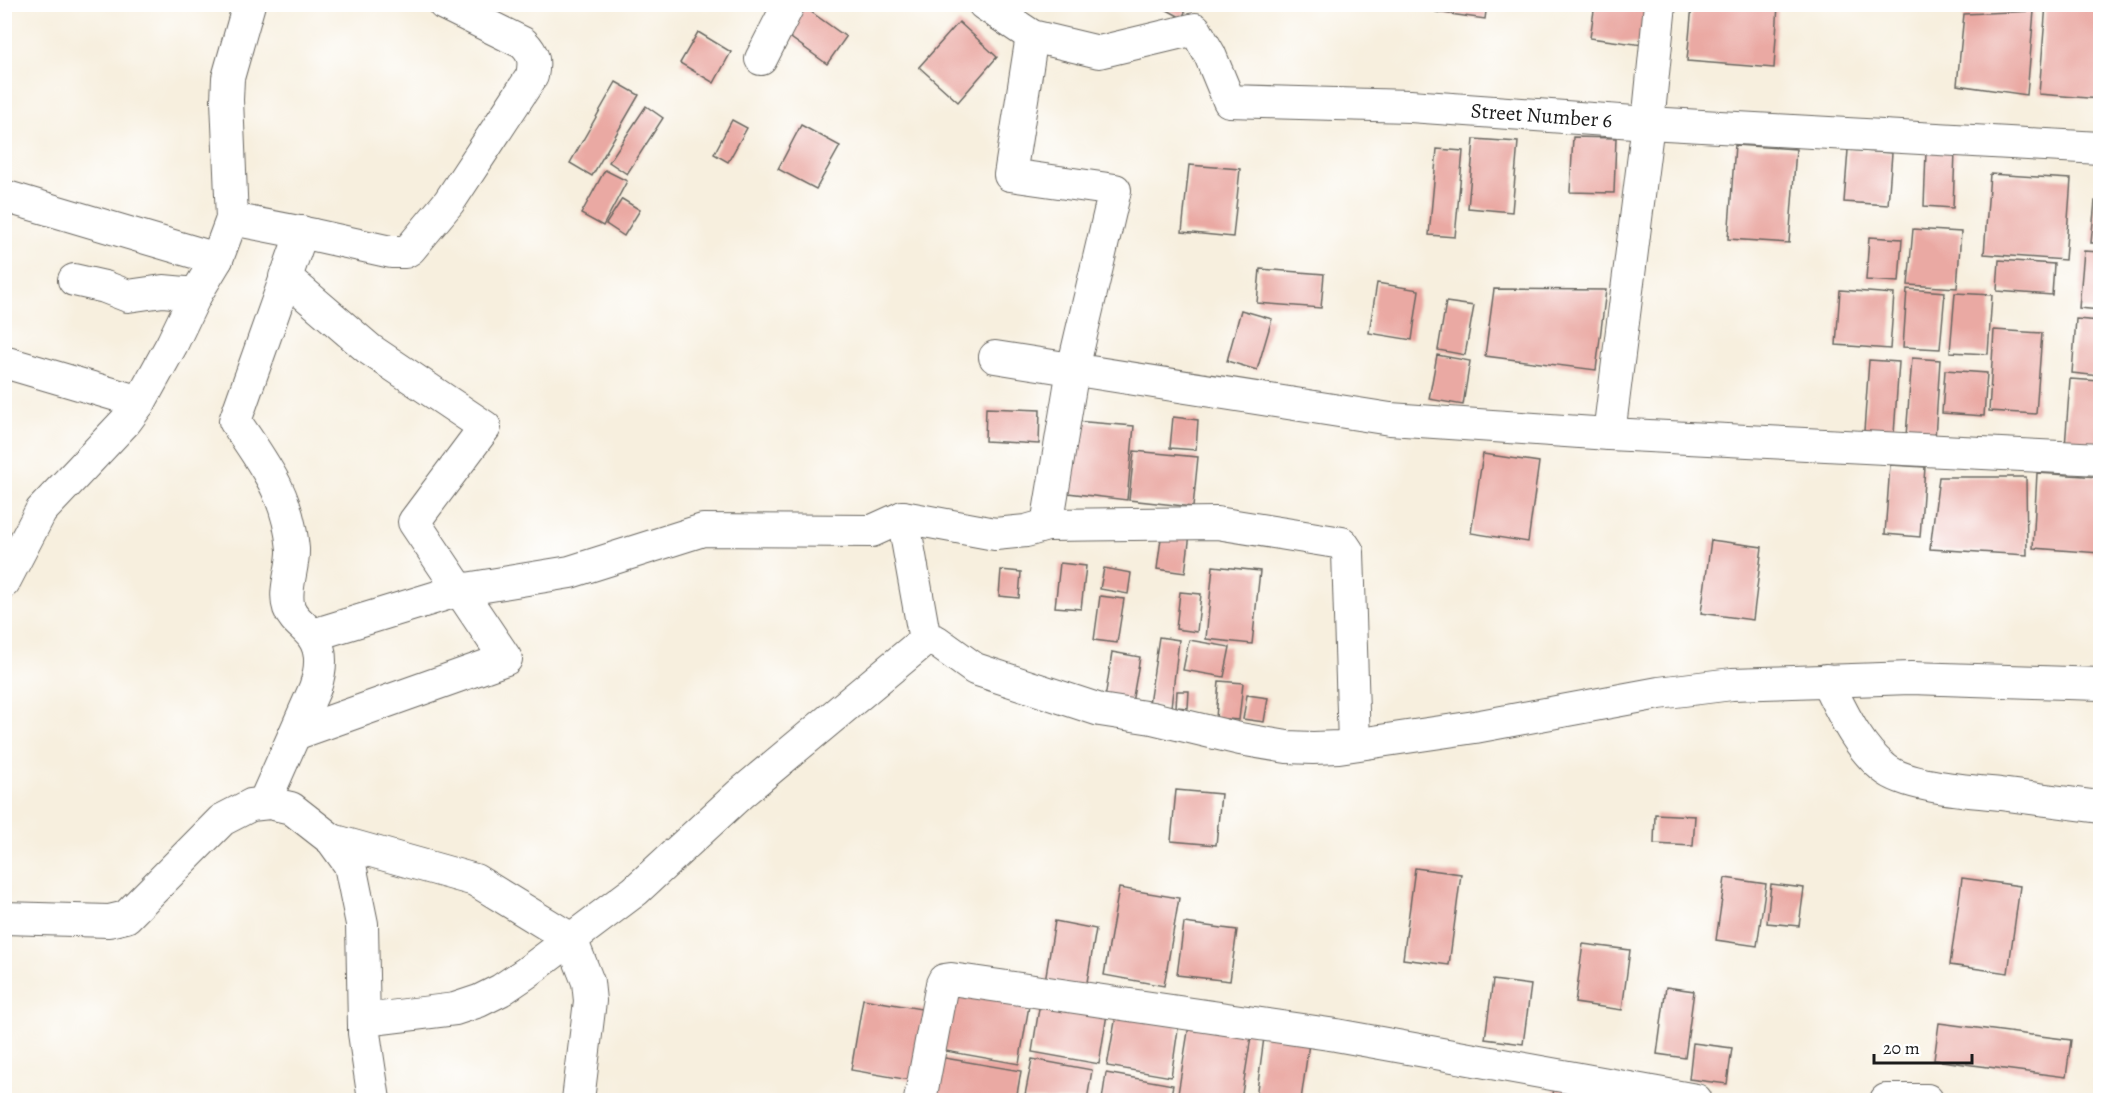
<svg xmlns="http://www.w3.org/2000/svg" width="2105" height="1105" font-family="Alegreya,serif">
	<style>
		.building { fill: #eaa9a3 }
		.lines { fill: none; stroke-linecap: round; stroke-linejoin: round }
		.minor-casing { stroke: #696660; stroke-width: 34 }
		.minor { stroke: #fff; stroke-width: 32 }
		.labels { text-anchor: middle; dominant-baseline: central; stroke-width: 4.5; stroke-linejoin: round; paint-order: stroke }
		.street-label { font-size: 21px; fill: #1c1c1c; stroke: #fff }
	</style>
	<rect width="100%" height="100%" fill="#fff"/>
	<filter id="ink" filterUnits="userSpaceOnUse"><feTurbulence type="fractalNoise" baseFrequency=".0167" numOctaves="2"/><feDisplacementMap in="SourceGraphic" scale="12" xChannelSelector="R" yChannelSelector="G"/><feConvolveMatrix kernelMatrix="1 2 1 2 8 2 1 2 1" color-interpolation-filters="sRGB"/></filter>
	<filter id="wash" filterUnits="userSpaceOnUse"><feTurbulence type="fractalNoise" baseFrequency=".008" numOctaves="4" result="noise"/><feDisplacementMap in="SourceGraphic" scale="24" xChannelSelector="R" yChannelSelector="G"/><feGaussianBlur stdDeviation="1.35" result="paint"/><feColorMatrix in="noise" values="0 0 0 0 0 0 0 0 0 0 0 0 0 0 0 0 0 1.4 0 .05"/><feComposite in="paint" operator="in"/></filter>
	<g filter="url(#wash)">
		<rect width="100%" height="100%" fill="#f7efde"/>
		<g id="blocks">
			<!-- building -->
			<g class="building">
				<polygon points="800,4 846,37 827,64 780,30"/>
				<polygon points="1156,4 1189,4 1182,18"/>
				<polygon points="1437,4 1487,4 1485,19 1436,12"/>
				<polygon points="1595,4 1648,4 1643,45 1590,38"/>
				<polygon points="2046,4 2100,4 2100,99 2039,94"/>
				<polygon points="1692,5 1778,5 1774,68 1687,61"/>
				<polygon points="2034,11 2027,95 1957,85 1964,14"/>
				<polygon points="959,22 997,57 958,102 919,67"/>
				<polygon points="698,32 731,52 714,83 680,63"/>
				<polygon points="616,82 639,95 592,176 570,163"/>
				<polygon points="646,106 663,118 627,174 609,162"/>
				<polygon points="732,120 747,128 728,162 714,154"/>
				<polygon points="801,125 840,146 816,189 778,169"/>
				<polygon points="1573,137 1616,138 1614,193 1570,192"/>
				<polygon points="1474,139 1518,142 1512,212 1468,208"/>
				<polygon points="1735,145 1796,149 1789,243 1728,239"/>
				<polygon points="1437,149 1463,151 1455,237 1429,235"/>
				<polygon points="1848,150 1892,153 1888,205 1844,202"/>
				<polygon points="1955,151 1953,208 1924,206 1926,152"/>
				<polygon points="1189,165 1240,169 1233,237 1182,232"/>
				<polygon points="605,170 627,181 603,226 581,214"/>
				<polygon points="1990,174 2071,179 2065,260 1984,254"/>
				<polygon points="622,199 640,210 624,236 606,224"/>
				<polygon points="2095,201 2100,201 2100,243 2091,243"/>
				<polygon points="1913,229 1961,232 1957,288 1908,285"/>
				<polygon points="1869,237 1902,239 1899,282 1866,280"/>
				<polygon points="2084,251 2100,252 2100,310 2079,308"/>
				<polygon points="1999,260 2054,264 2052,295 1997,291"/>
				<polygon points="1260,269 1324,274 1321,308 1257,303"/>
				<polygon points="1377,283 1419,290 1412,340 1369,333"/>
				<polygon points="1494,289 1606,290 1596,370 1485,356"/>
				<polygon points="1907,289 1945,292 1940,349 1903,347"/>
				<polygon points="1840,290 1894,294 1890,349 1836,345"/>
				<polygon points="1955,293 1992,295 1988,354 1950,352"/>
				<polygon points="1446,302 1474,306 1465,355 1438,350"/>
				<polygon points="1241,310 1272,319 1257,370 1227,361"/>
				<polygon points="2076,319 2100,321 2100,376 2072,373"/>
				<polygon points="1994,330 2042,333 2036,414 1989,411"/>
				<polygon points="1437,355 1470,361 1463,405 1429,399"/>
				<polygon points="1912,358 1940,360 1935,438 1906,436"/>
				<polygon points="1869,360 1899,362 1894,434 1864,431"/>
				<polygon points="1945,370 1987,373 1984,416 1942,413"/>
				<polygon points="2070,379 2100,381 2100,450 2065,447"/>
				<polygon points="986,408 1040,410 1039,444 985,441"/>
				<polygon points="1173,417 1198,420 1196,450 1170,448"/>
				<polygon points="1075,421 1134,426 1127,500 1068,493"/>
				<polygon points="1134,451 1198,457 1193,507 1129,500"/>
				<polygon points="1483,454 1539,462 1528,542 1471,533"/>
				<polygon points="1890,465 1925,467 1920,537 1885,534"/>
				<polygon points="2037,473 2100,477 2100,553 2033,548"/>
				<polygon points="1939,477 2026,477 2027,555 1930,549"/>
				<polygon points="1162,531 1190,534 1185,573 1157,569"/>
				<polygon points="1711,540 1762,547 1753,620 1701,613"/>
				<polygon points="1060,563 1086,566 1081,609 1055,607"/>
				<polygon points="1213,566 1260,571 1252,644 1206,639"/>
				<polygon points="1104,568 1131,573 1128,594 1100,589"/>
				<polygon points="1001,570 1021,572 1019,598 999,596"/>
				<polygon points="1180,592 1201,594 1197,632 1176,629"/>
				<polygon points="1100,596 1124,599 1117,643 1094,640"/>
				<polygon points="1159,637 1179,640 1171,707 1149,704"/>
				<polygon points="1189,640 1230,647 1224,677 1183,670"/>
				<polygon points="1112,652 1140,657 1132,703 1105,699"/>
				<polygon points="1219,681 1243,683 1239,720 1216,718"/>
				<polygon points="1177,691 1189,691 1188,708 1176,707"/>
				<polygon points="1247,695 1268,698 1264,722 1243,719"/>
				<polygon points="1176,790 1221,794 1216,845 1171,841"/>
				<polygon points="1655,814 1695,816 1693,846 1654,844"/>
				<polygon points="1415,868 1461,874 1449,965 1403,959"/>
				<polygon points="1725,878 1766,884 1757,946 1716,940"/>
				<polygon points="1962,878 2020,886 2008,973 1950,965"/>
				<polygon points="1771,884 1804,888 1799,926 1767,923"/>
				<polygon points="1119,888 1179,898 1164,986 1104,975"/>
				<polygon points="1055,921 1096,929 1086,988 1045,981"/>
				<polygon points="1184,923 1237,930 1230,981 1177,975"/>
				<polygon points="1583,944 1630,950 1622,1010 1575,1003"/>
				<polygon points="1493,980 1531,985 1523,1044 1485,1039"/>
				<polygon points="951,987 1030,1000 1019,1064 940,1050"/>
				<polygon points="1666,987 1694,991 1685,1058 1657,1054"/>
				<polygon points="1041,996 1108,1008 1099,1064 1032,1052"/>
				<polygon points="863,999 933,1011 921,1082 851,1070"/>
				<polygon points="1118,1005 1180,1015 1171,1077 1107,1066"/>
				<polygon points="1190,1019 1252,1030 1241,1100 1177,1100"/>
				<polygon points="1939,1023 2071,1040 2066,1077 1934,1060"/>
				<polygon points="1265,1030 1310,1036 1301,1100 1256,1098"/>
				<polygon points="1693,1043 1732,1048 1727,1084 1689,1079"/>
				<polygon points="939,1057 1021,1071 1016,1100 932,1100"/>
				<polygon points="1032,1059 1092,1070 1087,1100 1024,1100"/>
				<polygon points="1106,1073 1173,1085 1170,1100 1102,1100"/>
				<polygon points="1555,1083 1619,1100 1552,1100"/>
			</g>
		</g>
	</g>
	<g filter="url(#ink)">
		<use href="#blocks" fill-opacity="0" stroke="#696660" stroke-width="1.5"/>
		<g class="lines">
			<defs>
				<g id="minor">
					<path id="s1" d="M984,4l48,32 67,16 96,-23 15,26 19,46 181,5 238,17 452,25"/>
					<polyline points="1032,36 1010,175 1115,190 1073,369 1047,525"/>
					<polyline points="761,59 789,4"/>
					<polyline points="4,196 217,259"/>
					<polyline points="232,219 227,100 228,78 249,4"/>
					<polyline points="285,277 369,349 485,427 414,522 506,659 295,734"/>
					<path d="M74,280l31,7 23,9 35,-5 33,3 21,-35 15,-40 82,16 77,17h14l5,-3 39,-47 83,-126c3,-15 2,-22 -9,-33l-79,-39"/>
					<polyline points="995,357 1390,419 1609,434 2100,459"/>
					<polyline points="4,362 140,402"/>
					<polyline points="1609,434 1648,123 1660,4"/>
					<polyline points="903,517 925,640"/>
					<polyline points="4,582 41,511 126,421 140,402 172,344 196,294"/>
					<polyline points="313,635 460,590 570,572 703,530 872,531 903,517 995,534 1026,531 1047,525 1217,523 1342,543 1348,552 1354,744"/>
					<path d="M1826,680c16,31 30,65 58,88 22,19 86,23 116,26 33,4 67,9 100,13"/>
					<path d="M264,803l51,-115c7,-21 9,-43 -9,-59 -6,-6 -14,-12 -17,-21 -6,-18 5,-40 4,-59 -5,-56 -29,-84 -58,-128l67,-189"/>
					<polyline points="332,840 475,880 571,939 588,982 590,1001 578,1100"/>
					<polyline points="4,918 109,921 126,917 222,820 251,805 269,803 291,808 332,840 350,865 362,924 364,1026"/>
					<polyline points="374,1100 364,1033 364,1026 373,1019 455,1009 479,1001 501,990 526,973 635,891 740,794 925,640 936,641 975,669 1100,710 1152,718 1240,739 1287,747 1313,748 1339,747 1475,727 1659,693 1732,684 1911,678 2100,684"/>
					<polyline points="920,1100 942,984 944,980 951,979 1336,1035 1696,1100"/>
					<polyline points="1886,1100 1927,1100"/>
				</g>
			</defs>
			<!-- minor casing -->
			<use href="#minor" class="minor-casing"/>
			<!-- minor -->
			<use href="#minor" class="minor"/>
		</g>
	</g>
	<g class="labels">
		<!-- street labels -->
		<g class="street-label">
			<text stroke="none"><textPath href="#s1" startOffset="618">Street Number 6</textPath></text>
		</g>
	</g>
	<!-- margin -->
	<rect width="2105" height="1105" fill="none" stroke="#fff" stroke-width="24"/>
	<!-- scale -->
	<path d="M1874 1054v9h98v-9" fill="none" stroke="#1c1c1c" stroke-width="3"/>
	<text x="1883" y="1054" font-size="18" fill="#1c1c1c" stroke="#ffffff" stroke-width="4.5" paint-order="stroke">20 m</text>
</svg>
